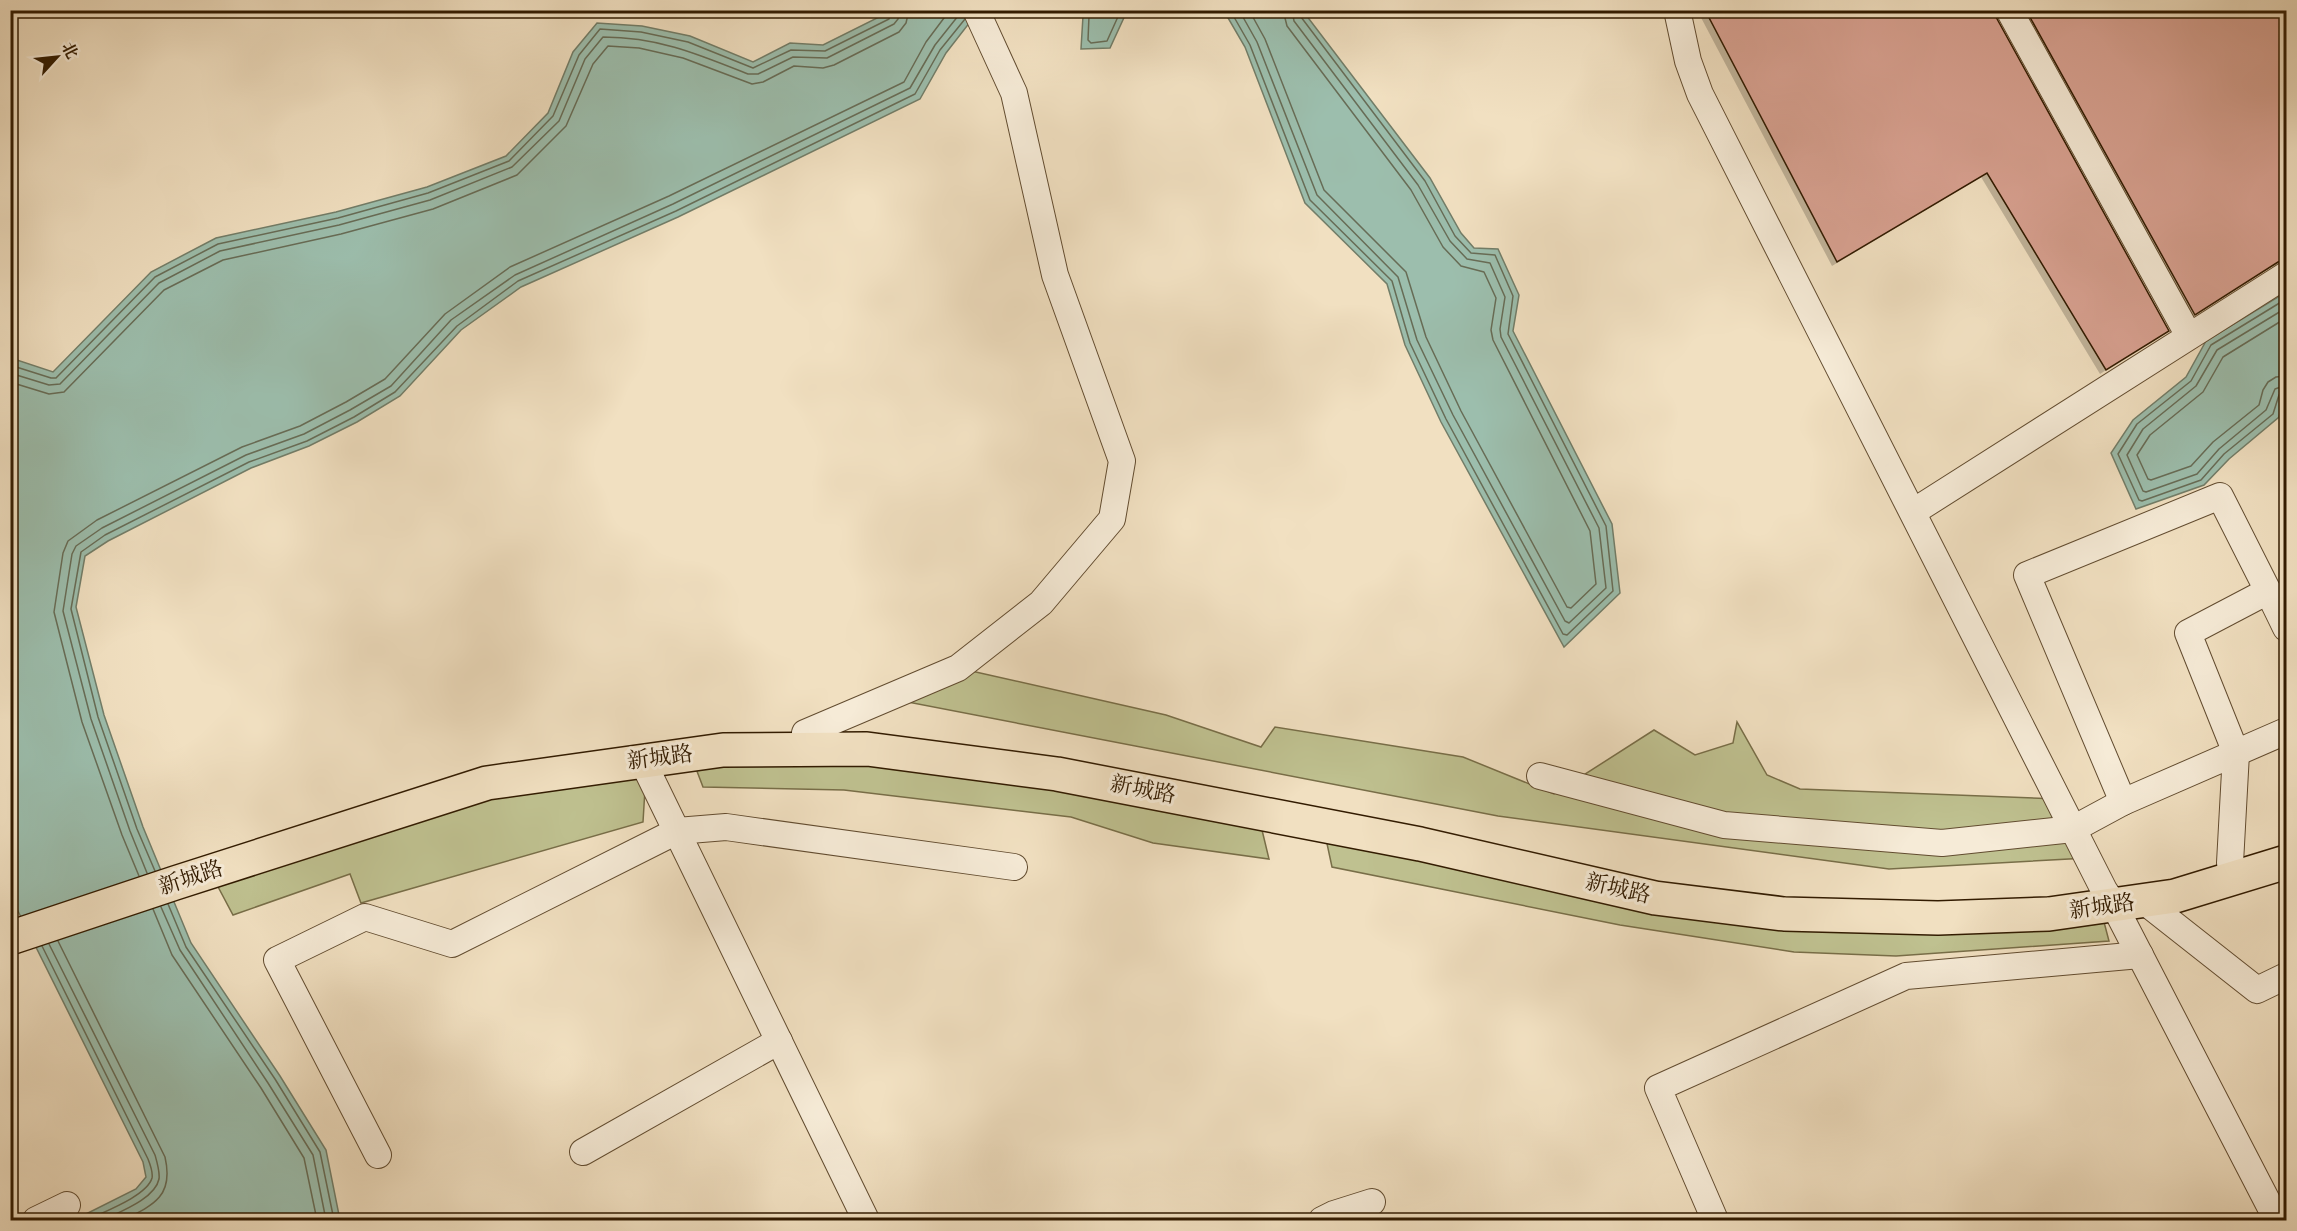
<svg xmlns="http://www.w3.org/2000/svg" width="2297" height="1231" font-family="'IM FELL DW Pica','Noto Serif SC',serif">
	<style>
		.green { fill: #bfc190; stroke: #786e48; stroke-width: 1.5 }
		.water { fill: #9cbead; stroke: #727d68; stroke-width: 1.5 }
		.shadow { fill: #0003 }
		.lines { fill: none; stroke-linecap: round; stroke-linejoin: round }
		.shore { stroke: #676c56; stroke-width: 1.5 }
		.building { fill: #d8a191; stroke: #321b00; stroke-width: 1.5 }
		.minor-casing { stroke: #624c30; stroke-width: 28 }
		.major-casing { stroke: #321b00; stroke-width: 36 }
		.minor { stroke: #f6ebd7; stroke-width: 26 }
		.major { stroke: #f1e0c1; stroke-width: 33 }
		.labels { text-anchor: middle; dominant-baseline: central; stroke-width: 6; stroke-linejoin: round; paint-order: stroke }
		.street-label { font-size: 22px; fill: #321b00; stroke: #f6ebd7 }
	</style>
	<rect width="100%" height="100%" fill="#f1e0c1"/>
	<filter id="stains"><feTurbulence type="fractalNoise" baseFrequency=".00333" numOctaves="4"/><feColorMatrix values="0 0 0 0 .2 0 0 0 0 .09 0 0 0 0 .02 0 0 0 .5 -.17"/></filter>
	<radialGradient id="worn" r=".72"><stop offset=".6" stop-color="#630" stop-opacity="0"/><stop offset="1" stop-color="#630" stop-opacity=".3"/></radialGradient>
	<!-- green -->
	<g class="green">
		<polygon points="958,668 1166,715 1261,747 1275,727 1463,757 1554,794 1654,730 1695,755 1733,743 1737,722 1767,775 1800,789 2058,799 2087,858 1889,869 1498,816 887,698"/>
		<polygon points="884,760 1081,790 1262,830 1269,859 1153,843 1071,817 844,790 703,787 695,766"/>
		<polygon points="632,773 645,789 643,822 361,903 350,874 233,915 216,883 481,798"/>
		<polygon points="1326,839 1572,890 2104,922 2109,941 1896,956 1794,952 1620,925 1332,867"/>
	</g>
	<!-- water -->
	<g class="water">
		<polygon points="891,11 994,11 970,22 946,53 920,99 678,217 521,287 461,330 400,396 357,422 309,446 251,468 108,541 85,556 76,607 104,715 143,827 191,943 280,1076 326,1150 340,1220 74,1220 136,1189 146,1177 143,1162 11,897 11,358 53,372 151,272 216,238 336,212 427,187 506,156 548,113 573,52 597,23 642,26 690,36 753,62 790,43 823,45"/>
		<polygon points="1071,11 1127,10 1127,11 1110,48 1081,49 1083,16"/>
		<polygon points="1224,11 1303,11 1430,178 1461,233 1474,248 1498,249 1519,295 1513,331 1612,524 1620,593 1564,647 1441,422 1405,345 1387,284 1305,203 1245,47"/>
		<polygon points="2286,292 2286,388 2279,417 2229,459 2204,485 2136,509 2111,453 2133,420 2186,377 2206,341"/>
	</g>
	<!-- shadow -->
	<g class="shadow">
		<polygon points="1697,10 1993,10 1994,18 2167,331 2100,374 1981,177 1832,266"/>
		<polygon points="2019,10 2286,10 2286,266 2279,265 2271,267 2189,319"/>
	</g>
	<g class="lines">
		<!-- shore -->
		<g class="shore">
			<polyline points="1086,10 1089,16 1088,40 1091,43 1107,41 1121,10"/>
			<polyline points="1230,10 1250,45 1310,200 1392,281 1410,343 1446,419 1563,634 1567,635 1613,591 1606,526 1508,334 1513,296 1495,255 1471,253 1455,236 1425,181 1301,17 1299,10"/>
			<polyline points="1239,10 1257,42 1317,195 1398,277 1417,340 1453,415 1565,621 1569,623 1606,588 1599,528 1501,337 1500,329 1505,297 1490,263 1467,259 1450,241 1418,185 1294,21 1292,10"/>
			<polyline points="1249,10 1265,39 1324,190 1406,272 1426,337 1461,411 1567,607 1571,608 1596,584 1590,531 1493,340 1491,330 1496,298 1484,272 1461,266 1443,247 1411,190 1287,26 1283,10"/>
			<polyline points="2286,299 2211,345 2191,381 2137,424 2118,454 2139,500 2142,501 2201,480 2224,454 2273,414 2279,395 2286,392"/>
			<polyline points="2286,308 2217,350 2196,386 2143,429 2127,455 2143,491 2146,492 2197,474 2219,449 2266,410 2275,389 2286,385"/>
			<polyline points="2286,318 2223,357 2203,392 2150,435 2137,455 2148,479 2151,480 2191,466 2213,442 2259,405 2263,390 2268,382 2276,377 2286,376"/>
			<polyline points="10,365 51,378 56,378 155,277 218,244 338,218 428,193 509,161 553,116 579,55 600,29 641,32 688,42 753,68 791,50 825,51 889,19 892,10"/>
			<path d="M10,373l39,12 11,-1 99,-101 61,-32 119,-26 91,-25 82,-33 47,-46 26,-62 18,-22c55,0 95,17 145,37h10l35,-17 34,1 67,-34 4,-5 2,-9"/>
			<polyline points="10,382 49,394 64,392 164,290 223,260 341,234 433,209 517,175 566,126 593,64 608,46 639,48 683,58 752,84 763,82 794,66 823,68 834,65 899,32 906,23 909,10"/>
			<polyline points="155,871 137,829 98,717 71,609 81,552 105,535 249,462 307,441 354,417 395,392 457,326 518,281 676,211 915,94 940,50 965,19"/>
			<polyline points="147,873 130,831 91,719 63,611 72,554 76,546 102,528 246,455 304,434 350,410 391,386 451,320 515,275 673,204 910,88 935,45 962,11"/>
			<polyline points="139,876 122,835 82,722 54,612 63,553 68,541 97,520 242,447 300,426 346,402 385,379 445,314 510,267 669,196 904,82 926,42 950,10"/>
			<polyline points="168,904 186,947 275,1079 320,1152 334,1220"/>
			<polyline points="161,907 180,950 268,1083 313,1155 326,1220"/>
			<polyline points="153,909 172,955 261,1088 304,1158 317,1220"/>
			<path d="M58,941l107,216c9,39 -11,48 -42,63"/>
			<path d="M49,944l106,211c2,7 5,17 4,24 -4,20 -40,33 -56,41"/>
			<path d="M42,946l106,213c2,5 5,14 4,19 -5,18 -49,34 -65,42"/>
		</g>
	</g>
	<!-- building -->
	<g class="building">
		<polygon points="1705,10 1994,10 1996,17 2169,331 2106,370 1987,173 1837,262"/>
		<polygon points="2026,10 2286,10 2286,260 2278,262 2195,315"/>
	</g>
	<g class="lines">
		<defs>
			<g id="minor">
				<polyline points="1677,10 1688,61 1700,94 2104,890 2114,905 2277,1220"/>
				<polyline points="2009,10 2189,336"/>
				<polyline points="1913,512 2286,275"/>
				<polyline points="805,733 958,668 1041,603 1112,519 1122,461 1055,275 1014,93 976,10"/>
				<polyline points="642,760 866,1220"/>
				<polyline points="1540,776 1724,825 1942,843 2073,829 2123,802 2286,731"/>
				<polyline points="2123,802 2027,575 2220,496 2268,591"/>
				<polyline points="2230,863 2236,753 2188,633 2268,591 2286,628"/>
				<polyline points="2144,901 2257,990 2286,976"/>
				<polyline points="583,1152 779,1041"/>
				<polyline points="378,1155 277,960 365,917 452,944 677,831 726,827 1014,867"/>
				<polyline points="36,1220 67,1205"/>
				<polyline points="1322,1220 1334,1214 1372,1202"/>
				<polyline points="1715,1220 1658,1088 1906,976 2140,955"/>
			</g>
			<polyline id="major" points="10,938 175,883 487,783 723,750 867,749 1057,774 1420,844 1655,898 1784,914 1938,918 2049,914 2175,896 2286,862"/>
		</defs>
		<!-- minor casing -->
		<use href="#minor" class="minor-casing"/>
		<!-- major casing -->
		<use href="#major" class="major-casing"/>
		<!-- minor -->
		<use href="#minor" class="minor"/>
		<!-- major -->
		<use href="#major" class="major"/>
	</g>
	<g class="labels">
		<!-- street labels -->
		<g class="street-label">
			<text transform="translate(660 758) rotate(-7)">新城路</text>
			<text transform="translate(1143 790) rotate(11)">新城路</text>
			<text transform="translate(191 878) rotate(-18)">新城路</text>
			<text transform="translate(1618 889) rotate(13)">新城路</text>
			<text transform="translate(2102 907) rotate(-8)">新城路</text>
		</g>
	</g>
	<!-- margin -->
	<rect width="2297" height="1231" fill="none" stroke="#f1e0c1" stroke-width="36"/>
	<rect x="12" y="12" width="2273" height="1207" fill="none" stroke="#321b00" stroke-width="3"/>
	<rect x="18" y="18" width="2261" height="1195" fill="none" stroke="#321b00" stroke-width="1.5"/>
	<!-- north arrow -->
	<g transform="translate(57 57) rotate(63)" stroke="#f6ebd7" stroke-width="4.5" paint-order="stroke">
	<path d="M0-4.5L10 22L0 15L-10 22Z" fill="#321b00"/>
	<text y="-9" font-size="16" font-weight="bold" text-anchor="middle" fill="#321b00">北</text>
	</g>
	<rect width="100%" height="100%" filter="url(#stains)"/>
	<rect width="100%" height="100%" fill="url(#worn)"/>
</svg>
